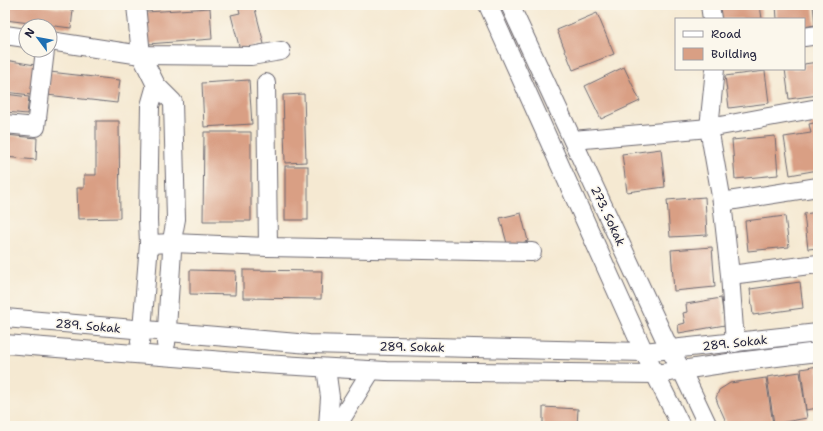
<svg xmlns="http://www.w3.org/2000/svg" width="823" height="431" font-family="'Shantell Sans',sans-serif">
	<style>
		.building { fill: #d99f84 }
		.lines { fill: none; stroke-linecap: round; stroke-linejoin: round }
		.minor-casing { stroke: #6c6870; stroke-width: 20 }
		.minor { stroke: #fff; stroke-width: 18 }
		.labels { text-anchor: middle; dominant-baseline: central; stroke-width: 3.5; stroke-linejoin: round; paint-order: stroke }
		.street-label { font-size: 12px; fill: #22223b; stroke: #fbf7ec }
	</style>
	<rect width="100%" height="100%" fill="#fbf7ec"/>
	<filter id="ink" filterUnits="userSpaceOnUse"><feTurbulence type="fractalNoise" baseFrequency=".025" numOctaves="2"/><feDisplacementMap in="SourceGraphic" scale="8" xChannelSelector="R" yChannelSelector="G"/><feConvolveMatrix kernelMatrix="1 2 1 2 8 2 1 2 1" color-interpolation-filters="sRGB"/></filter>
	<filter id="wash" filterUnits="userSpaceOnUse"><feTurbulence type="fractalNoise" baseFrequency=".012" numOctaves="4" result="noise"/><feDisplacementMap in="SourceGraphic" scale="16" xChannelSelector="R" yChannelSelector="G"/><feGaussianBlur stdDeviation="0.9" result="paint"/><feColorMatrix in="noise" values="0 0 0 0 0 0 0 0 0 0 0 0 0 0 0 0 0 1.4 0 .05"/><feComposite in="paint" operator="in"/></filter>
	<g filter="url(#wash)">
		<rect width="100%" height="100%" fill="#f5e9d2"/>
		<g id="blocks">
			<!-- building -->
			<g class="building">
				<polygon points="7,5 35,5 73,10 71,28 5,20"/>
				<polygon points="145,5 182,5 182,6 145,8"/>
				<polygon points="238,5 254,5 264,44 240,50 231,15 240,13"/>
				<polygon points="716,5 760,5 762,19 718,19"/>
				<polygon points="776,5 813,5 815,25 804,27 804,19 777,19"/>
				<polygon points="210,8 212,39 148,44 146,12"/>
				<polygon points="597,13 614,54 573,70 557,30"/>
				<polygon points="5,60 35,65 31,95 5,92"/>
				<polygon points="818,62 818,95 789,99 785,69 804,69 804,64"/>
				<polygon points="624,67 640,101 601,119 585,86"/>
				<polygon points="765,71 769,103 729,108 725,76"/>
				<polygon points="50,72 120,80 117,103 47,95"/>
				<polygon points="249,80 252,124 204,127 202,83"/>
				<polygon points="5,94 29,97 27,114 5,112"/>
				<polygon points="304,94 306,162 285,163 283,95"/>
				<polygon points="96,121 119,121 120,218 78,219 77,188 84,188 84,175 96,175"/>
				<polygon points="818,122 818,170 790,175 784,137 811,133 809,124"/>
				<polygon points="204,132 251,132 251,221 203,221"/>
				<polygon points="5,135 37,138 36,160 5,157"/>
				<polygon points="775,136 778,175 735,179 732,140"/>
				<polygon points="661,149 665,187 627,192 622,154"/>
				<rect x="285" y="166" width="23" height="54"/>
				<polygon points="705,197 707,235 670,237 667,200"/>
				<polygon points="818,212 818,248 808,249 804,214"/>
				<polygon points="521,213 528,241 508,247 500,218"/>
				<polygon points="785,216 789,247 748,251 745,221"/>
				<polygon points="712,247 715,287 674,291 671,250"/>
				<polygon points="190,270 236,271 235,295 190,294"/>
				<polygon points="243,270 322,271 321,299 243,298"/>
				<polygon points="800,282 803,308 753,315 750,289"/>
				<polygon points="721,298 725,325 679,333 678,325 685,323 683,313 687,312 686,304"/>
				<polygon points="818,366 818,408 806,410 801,369"/>
				<polygon points="800,372 807,418 774,424 767,377"/>
				<polygon points="766,378 773,424 760,426 728,426 718,404 716,398 719,390 730,383"/>
				<polygon points="543,407 578,409 577,426 543,426"/>
			</g>
		</g>
	</g>
	<g filter="url(#ink)">
		<use href="#blocks" fill-opacity="0" stroke="#6c6870" stroke-width="1"/>
		<g class="lines">
			<defs>
				<g id="minor">
					<polyline points="136,5 141,55 156,85 173,102 176,219 173,235 166,344"/>
					<polyline points="488,5 644,352 681,426"/>
					<polyline points="510,5 637,279 670,350 682,371 708,426"/>
					<polyline points="710,5 712,19"/>
					<polyline points="5,35 26,38"/>
					<polyline points="804,37 818,35"/>
					<polyline points="50,41 141,55 251,56 281,51"/>
					<polyline points="715,69 709,128 722,202 730,275 735,343"/>
					<polyline points="266,83 268,247"/>
					<polyline points="5,124 36,127 45,50"/>
					<polyline points="573,140 709,128 818,108"/>
					<polyline points="722,202 818,187"/>
					<polyline points="149,244 173,243 268,247 532,252"/>
					<polyline points="730,275 818,264"/>
					<polyline points="5,318 309,344 644,352 818,333"/>
					<polyline points="140,342 142,330 149,244 148,219 150,106 156,85"/>
					<polyline points="5,344 263,364 386,371 656,374 728,363 818,352"/>
					<polyline points="326,368 330,397 328,426"/>
					<polyline points="337,426 371,371"/>
				</g>
			</defs>
			<!-- minor casing -->
			<use href="#minor" class="minor-casing"/>
			<!-- minor -->
			<use href="#minor" class="minor"/>
		</g>
	</g>
	<g class="labels">
		<!-- street labels -->
		<g class="street-label">
			<text transform="translate(608 216) rotate(65)">273. Sokak</text>
			<text transform="translate(88 326) rotate(5)">289. Sokak</text>
			<text transform="translate(735 343) rotate(-6)">289. Sokak</text>
			<text transform="translate(412 347) rotate(1)">289. Sokak</text>
		</g>
	</g>
	<!-- margin -->
	<rect width="823" height="431" fill="none" stroke="#fbf7ec" stroke-width="20"/>
	<!-- legend -->
	<rect x="675" y="18" width="130" height="52" fill="#fbf7ec" stroke="#a4a2a5"/>
	<rect x="683" y="31" width="20" height="6" fill="#ffffff" stroke="#a4a2a5"/>
	<text x="711" y="38" font-size="12" fill="#22223b">Road</text>
	<rect x="683" y="48" width="20" height="12" fill="#d99f84" stroke="#a4a2a5"/>
	<text x="711" y="58" font-size="12" fill="#22223b">Building</text>
	<!-- north arrow -->
	<g transform="translate(38 38) rotate(302)"><circle r="19" fill="#fbf7ec" stroke="#a4a2a5"/>
	<path d="M0-3L7 15L0 10L-7 15Z" fill="#1f6fb2"/>
	<text y="-6" font-size="11" font-weight="bold" text-anchor="middle" fill="#22223b">N</text>
	</g>
</svg>
